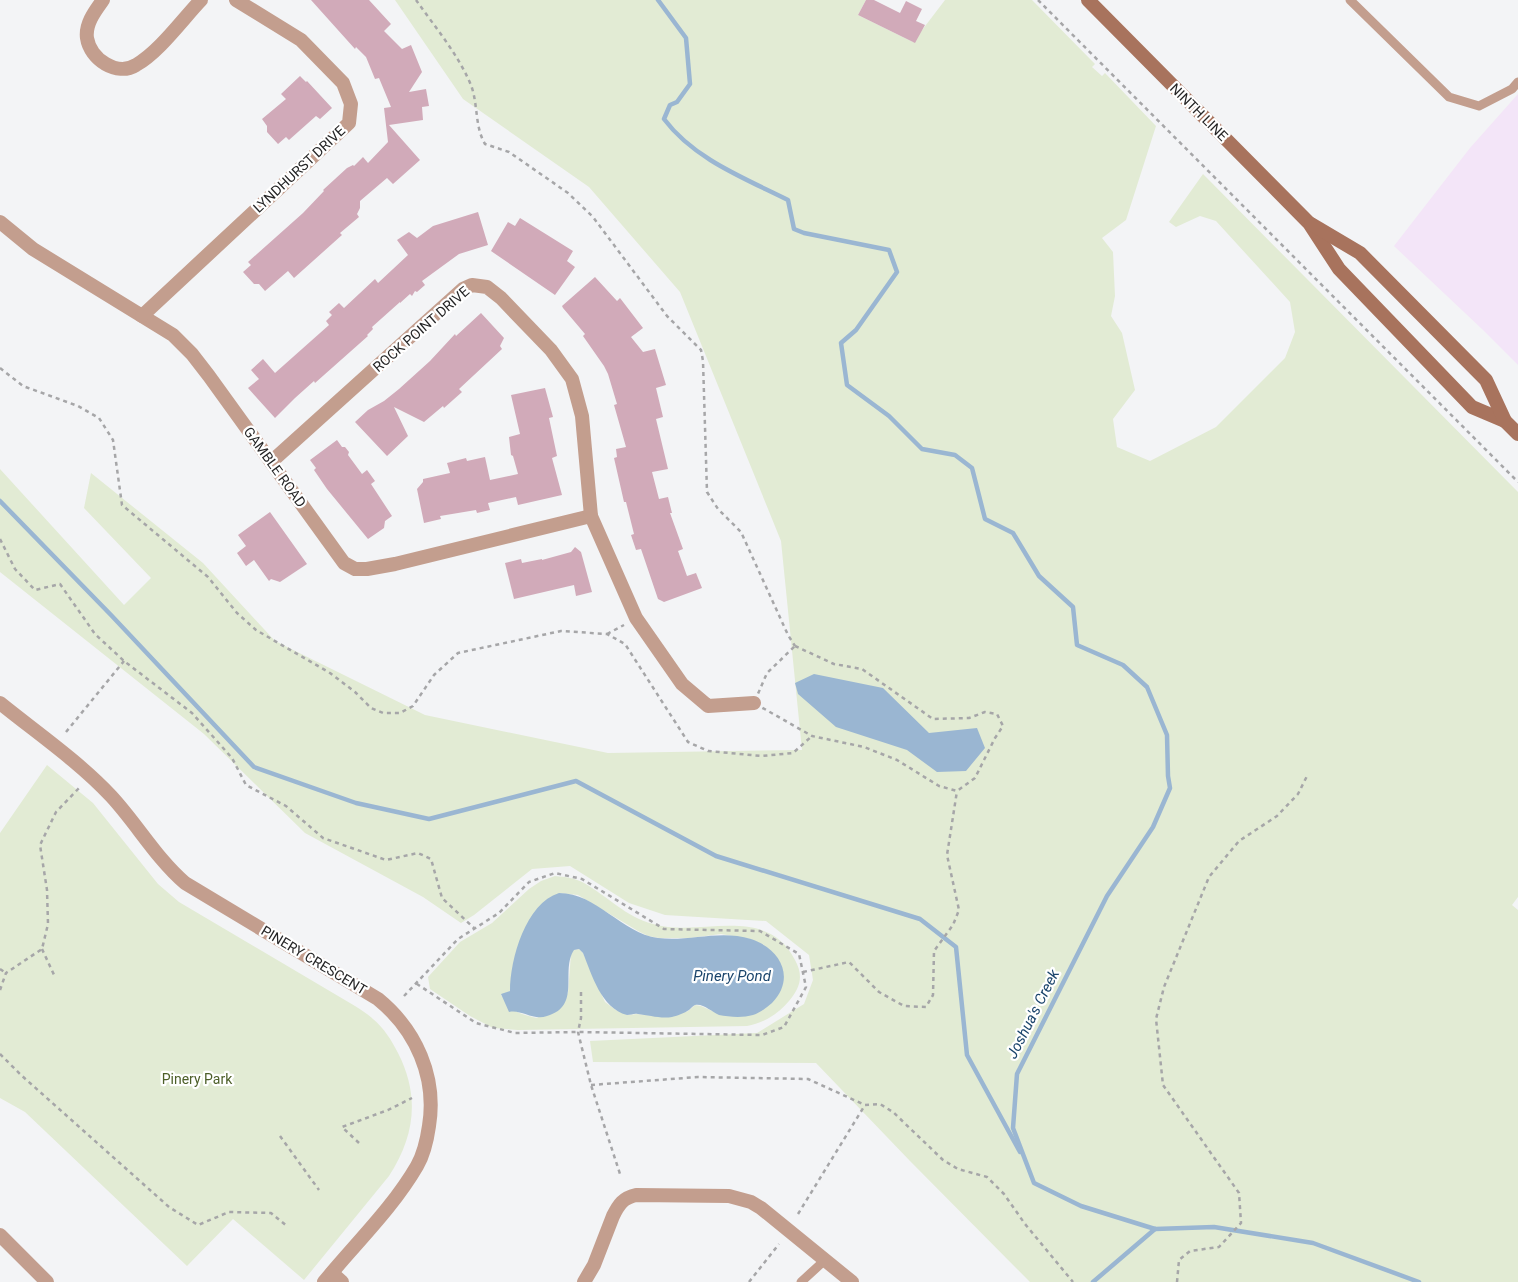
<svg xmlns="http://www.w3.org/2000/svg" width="1518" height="1282" font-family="Roboto,sans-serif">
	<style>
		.industrial { fill: #f3e5f8 }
		.green { fill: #e2ebd4; fill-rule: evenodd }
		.water { fill: #9ab6d2 }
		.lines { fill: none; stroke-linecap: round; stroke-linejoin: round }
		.stream { stroke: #9ab6d2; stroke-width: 4.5 }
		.building { fill: #d1aab9 }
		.path { stroke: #a6a6a8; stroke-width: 2.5; stroke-dasharray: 4 4; stroke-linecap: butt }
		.service { stroke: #c39e8e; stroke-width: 9 }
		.minor { stroke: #c39e8e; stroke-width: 14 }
		.tertiary { stroke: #c39e8e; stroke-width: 14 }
		.secondary { stroke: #a8735d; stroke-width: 14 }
		.labels { text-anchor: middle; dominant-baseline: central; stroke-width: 4.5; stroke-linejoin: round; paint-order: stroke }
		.street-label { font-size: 14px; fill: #252526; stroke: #fff }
		.park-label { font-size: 14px; fill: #4d5f29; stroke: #fff }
		.water-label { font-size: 15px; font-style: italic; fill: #1b456c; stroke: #fff }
	</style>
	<rect width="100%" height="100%" fill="#f3f4f6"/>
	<!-- industrial -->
	<polygon class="industrial" points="1518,94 1518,365 1482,329 1394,246 1470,148"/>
	<!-- green -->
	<g class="green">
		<polygon points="395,0 866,0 858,15 913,42 945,0 1032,0 1095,64 1092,67 1102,76 1105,73 1156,126 1126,220 1102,238 1113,252 1115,296 1111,316 1122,333 1135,390 1113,419 1117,447 1150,461 1216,427 1285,358 1295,332 1290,302 1216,221 1200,216 1176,227 1169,222 1203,174 1518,492 1518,897 1512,905 1518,910 1518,1282 1030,1282 910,1161 816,1063 593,1062 590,1041 757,1033 804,1004 813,980 809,955 766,921 665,915 629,903 570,866 532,869 474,915 461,923 423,897 305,833 204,734 0,572 0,469 124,605 151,578 84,508 91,473 203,563 275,641 425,715 608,753 802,750 781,541 680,292 589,187 463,99"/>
		<path d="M47,765l46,38 65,81 21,18 176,104c6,4 13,8 18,13 11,9 19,22 25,34 22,43 17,83 -9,123l-85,104 -71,-61 -46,47 -162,-154 -25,-14v-265z"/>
		<path d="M555,876c10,1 20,2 29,7 23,13 42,34 69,41 47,14 113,-21 142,36 9,16 5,28 -6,41 -11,13 -25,22 -42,25l-229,4 -25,-2 -23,-12 -40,-27 -2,-12 32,-35 32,-19 37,-34 12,-8zM559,893l19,2 60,36 10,5 11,2h31l31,-4 29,5 14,6 -45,69 -18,-8 -6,-1 -7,6 -23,6 -28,-3 -9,1 -12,-5 -11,-8 -22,-49 -4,-4 -6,1 -2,4 -3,39 -31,25c-20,-4 -24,-7 -36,-23l9,-4z"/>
	</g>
	<!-- water -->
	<g class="water">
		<polygon points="814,674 883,688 929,733 977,728 985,748 966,771 937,772 907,750 836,727 798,694 795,683"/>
		<path d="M559,893c38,0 62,40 99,45 32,4 61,-9 93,1 30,10 45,39 21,64 -6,5 -12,10 -19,12 -10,3 -24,2 -34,0 -7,-3 -16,-12 -24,-10 -2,1 -5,4 -6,5 -4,3 -13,6 -17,7 -11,2 -24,-2 -34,-3 -4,-1 -7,1 -11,1 -26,-7 -35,-40 -44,-62l-4,-4 -5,1c-14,21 8,56 -27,66 -14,5 -26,-7 -38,-4l-8,-18 9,-3c0,-32 16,-88 49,-98z"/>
	</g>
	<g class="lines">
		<!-- stream -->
		<g class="stream">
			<path d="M658,0l28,38 4,46 -13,18 -7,3 -6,14c30,40 80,59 124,81l6,29 10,4 85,17 8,22 -41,58 -15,13 6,42 42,31 33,33 33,6 17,13 13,51 28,14 26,43 34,31 4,38 46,20 24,22 20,48 1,41 2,12 -17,39 -46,69 -90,178 -4,54 21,55 47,23 74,23 59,-2 99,16 106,39"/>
			<polyline points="0,501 111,615 254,767 356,803 429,819 576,781 716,856 920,919 956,947 967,1055 1020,1152"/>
			<polyline points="1093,1282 1155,1229"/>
		</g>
	</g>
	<!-- building -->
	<g class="building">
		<polygon points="311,0 369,0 391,24 384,31 402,49 411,45 422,72 409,92 426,89 429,106 422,107 423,120 389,125 420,160 393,184 387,178 360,201 360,208 357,214 359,217 340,233 342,235 294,278 288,271 265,291 259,284 254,284 243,272 251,265 248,262 303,213 324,191 323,190 347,168 353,165 354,166 363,157 368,163 388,142 384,108 391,107 379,78 375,79 366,57 356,47 355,49"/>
		<polygon points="866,0 874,0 900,13 906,1 922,9 916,21 925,25 915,43 858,15"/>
		<polygon points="300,76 306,82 307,81 332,108 320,119 316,116 289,140 286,137 278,144 267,132 267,126 262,119 286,99 281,94"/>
		<polygon points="478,212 488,245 459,254 422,281 425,285 417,292 415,291 412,296 410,294 400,303 400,302 372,327 373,329 367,335 368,336 315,383 314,381 295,398 275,418 248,388 259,379 251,370 263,359 275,373 329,325 326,321 332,315 329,312 339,303 344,308 375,279 378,283 408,255 397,240 409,232 417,238 433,226"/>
		<polygon points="520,218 573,251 567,261 575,267 555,295 491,251 508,222 515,226"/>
		<polygon points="595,277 617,301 620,298 643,328 631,337 643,352 655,349 666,385 656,388 663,417 656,419 668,469 652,472 659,499 668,497 672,513 670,513 683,549 678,551 687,576 696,573 702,588 664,602 658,599 641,549 636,550 631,535 634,534 626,502 624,502 614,458 617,457 616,449 626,447 614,405 617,404 608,374 604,366 583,336 585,334 563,308 562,306"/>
		<polygon points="481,313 504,338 500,346 502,349 459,389 462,392 444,408 443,406 424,422 394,407 408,436 387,456 355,422 368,410 384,401 399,389 430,361 455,334 456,336"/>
		<polygon points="545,388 553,417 549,418 557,456 552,458 562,495 518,505 516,497 488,503 490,510 477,513 476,510 440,516 441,519 424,523 417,489 423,482 423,479 450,473 447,463 466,458 467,461 485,457 490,480 518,474 513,456 511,455 509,437 520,434 511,395"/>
		<polygon points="337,440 342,447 345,447 349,452 348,455 362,474 367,470 375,481 371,484 392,516 385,521 384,528 368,539 327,489 314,470 316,468 310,460"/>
		<polygon points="270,512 307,564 280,582 271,579 269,581 254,560 246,566 237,553 246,546 238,535"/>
		<polygon points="575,547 581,552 592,592 576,596 574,585 514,599 505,563 521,559 522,563 542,559 542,560 571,552"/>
	</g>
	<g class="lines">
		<!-- path -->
		<g class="path">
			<path d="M416,0c19,27 45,58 56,88 6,19 3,39 13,56l24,8 59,41 25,24 74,99 34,34 2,11 4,131 11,17 23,23 47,103 7,11"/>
			<polyline points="1038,0 1518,482"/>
			<polyline points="0,368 23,386 78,406 99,418 113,440 122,505 208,577 237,613 256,630 330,673 355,692 371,708 383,713 400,713 413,706 434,675 458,653 561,631 607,634 625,644 688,742 708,751 762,756 793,753 812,736"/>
			<polyline points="0,539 15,569 35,590 60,584 95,634 124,661 192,713 232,758 246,785 286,806 323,838 386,860 418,853 431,859 442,898 474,928"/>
			<polyline points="607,634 624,625"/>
			<polygon points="795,646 834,664 862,669 933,719 969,718 985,712 997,714 1003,726 995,738 975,778 957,791 939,786 897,760 864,747 812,736 754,703 767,673"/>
			<polyline points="66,732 124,661"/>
			<polyline points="42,949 55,977"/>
			<polyline points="0,969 6,973"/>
			<polyline points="803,972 849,962 879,992 904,1006 926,1007 933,995 934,951 953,925 959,910 947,855 957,791"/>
			<polyline points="0,990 6,973 42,949 48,924 47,890 40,845 56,812 80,787"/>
			<polyline points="581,992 581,1018 578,1032 591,1085 621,1177"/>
			<polyline points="404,996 458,939 499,913 529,882 555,873 582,879 664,929 760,931 799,954 806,987 784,1027 762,1035 578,1032 515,1033 476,1023 417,984"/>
			<polyline points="0,1054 21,1075 169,1207 198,1225 229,1212 271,1213 288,1227"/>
			<polyline points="591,1085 698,1077 808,1079 865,1105 880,1104 893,1112 943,1160 958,1169 987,1177 1004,1194 1025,1224 1073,1282"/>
			<polyline points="280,1136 319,1190"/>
			<polyline points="359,1143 342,1127 388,1110 412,1098"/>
			<polyline points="798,1214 865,1105"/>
			<polyline points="749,1282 779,1244"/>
			<polyline points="1177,1282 1179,1260 1190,1251 1219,1247 1241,1223 1239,1193 1163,1085 1156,1019 1164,987 1209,877 1239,841 1277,816 1298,794 1307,776"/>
		</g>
		<!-- service -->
		<g class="service">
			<polyline points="1350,0 1449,97 1479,106 1512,89 1518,82"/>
			<polyline points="801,1282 825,1260"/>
		</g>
		<!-- minor -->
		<g class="minor">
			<path d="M103,0c-8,11 -18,24 -16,38 3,21 30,39 49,27 23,-13 46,-45 65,-65"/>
			<polyline points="0,222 33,249 173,335 192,354 209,376 344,563 355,569 367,569 395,564 591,516"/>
			<polyline points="142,316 349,123 351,104 343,83 301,40 236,0"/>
			<polyline points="271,462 463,289 472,285 487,287 501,298 551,350 572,379 582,416 591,516 636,618 682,684 708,706 754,703"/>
			<polyline points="0,1235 47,1282"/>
		</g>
		<!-- tertiary -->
		<g class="tertiary">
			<path d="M0,703c37,30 78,58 111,93 26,28 45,62 74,87l193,116c38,31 59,78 51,127 -2,14 -5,28 -12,40 -25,43 -62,78 -93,116"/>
			<polyline points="332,1273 342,1282"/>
			<path d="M584,1282l10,-17 19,-49c6,-12 10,-18 23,-21l93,1 22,6 10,6 91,74"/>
		</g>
		<!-- secondary -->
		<g class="secondary">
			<polyline points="1088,0 1309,223 1339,269 1472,407 1505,421"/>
			<polyline points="1311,224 1360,253 1486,380 1505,421 1518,434"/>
		</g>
	</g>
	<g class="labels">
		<!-- street labels -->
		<g class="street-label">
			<text transform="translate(1199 112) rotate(45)">NINTH LINE</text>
			<text transform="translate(299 169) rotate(-43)">LYNDHURST DRIVE</text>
			<text transform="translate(421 329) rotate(-41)">ROCK POINT DRIVE</text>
			<text transform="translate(275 467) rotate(54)">GAMBLE ROAD</text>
			<text transform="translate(314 960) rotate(31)">PINERY CRESCENT</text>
		</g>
		<!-- park labels -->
		<g class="park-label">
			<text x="197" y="1079">Pinery Park</text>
		</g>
		<!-- water labels -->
		<g class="water-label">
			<text x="732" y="976">Pinery Pond</text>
			<text transform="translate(1033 1014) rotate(-63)">Joshua's Creek</text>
		</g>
	</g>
</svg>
